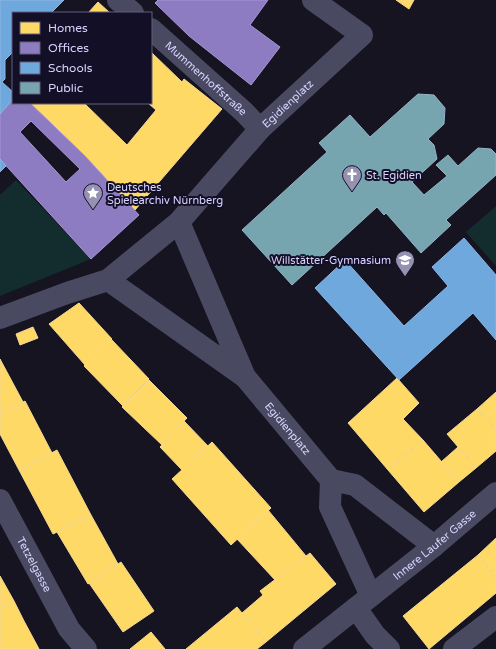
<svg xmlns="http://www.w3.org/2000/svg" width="496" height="649" font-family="'Varela Round',sans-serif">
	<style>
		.green { fill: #132c2d }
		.homes { fill: #ffd966; stroke: #f4d894 }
		.offices { fill: #8e7cc3; stroke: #a496d5; fill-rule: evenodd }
		.schools { fill: #6fa8dc; stroke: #8fb5e6 }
		.public { fill: #76a5af; stroke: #94b3c7 }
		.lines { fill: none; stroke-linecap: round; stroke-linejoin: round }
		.minor { stroke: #4a4962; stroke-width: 22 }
		.labels { text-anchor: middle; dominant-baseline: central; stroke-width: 4; stroke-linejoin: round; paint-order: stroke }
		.street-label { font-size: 11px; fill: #d9d4ff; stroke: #130f26 }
		.poi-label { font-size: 11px; fill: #d9d4ff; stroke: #130f26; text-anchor: start }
	</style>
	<rect width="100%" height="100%" fill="#161421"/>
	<!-- green -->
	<g class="green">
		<polygon points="16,180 91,259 0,296 0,195"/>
		<polygon points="496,206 496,266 466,232"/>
	</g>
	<!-- homes -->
	<g class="homes">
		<polygon points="396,0 414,0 409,9"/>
		<polygon points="98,2 110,13 88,13"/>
		<polygon points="151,52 182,82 184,79 222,109 135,210 85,156 30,103 84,103 127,145 156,110 148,103 151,103"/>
		<polygon points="79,303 112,339 85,365 49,324"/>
		<polygon points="33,327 38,338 20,345 16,334"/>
		<polygon points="111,339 149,379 123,406 84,366"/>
		<polygon points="0,359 23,402 0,415"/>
		<polygon points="397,378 419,403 403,419 423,440 388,470 348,423"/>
		<polygon points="149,380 187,418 162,445 122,407"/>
		<polygon points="496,392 496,430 477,409"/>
		<polygon points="25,401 52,453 19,470 0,434 0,415"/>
		<polygon points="477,409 496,430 496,451 476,468 447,434"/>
		<polygon points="184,421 208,446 182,470 160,447"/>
		<polygon points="423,440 459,482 424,512 388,470"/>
		<polygon points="212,442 271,508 231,545 172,479"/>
		<polygon points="458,447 476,468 459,482 441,462"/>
		<polygon points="57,450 91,515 53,534 19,470"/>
		<polygon points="268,510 306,556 275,580 237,539"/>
		<polygon points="91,515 118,564 88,584 57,532"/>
		<polygon points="496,538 496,578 478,555"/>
		<polygon points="310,553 336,584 266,642 242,613 263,595 260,591"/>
		<polygon points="478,555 496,578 496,593 429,649 403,616"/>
		<polygon points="121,562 154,611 123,632 89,583"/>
		<polygon points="0,576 14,601 0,609"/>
		<polygon points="14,601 24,621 39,649 0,649 0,609"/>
		<polygon points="237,607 266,642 257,649 186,649"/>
		<polygon points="151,632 165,649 130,649"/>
	</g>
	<!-- offices -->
	<g class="offices">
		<polygon points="158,0 268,0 250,25 280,47 251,85 189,36 155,3"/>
		<path d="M13,99v4h17l55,53 54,59 -48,44 -91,-100v-45zM31,121l49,48 -14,13 -46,-50z"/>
	</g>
	<!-- schools -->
	<g class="schools">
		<polygon points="0,0 64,0 51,13 13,13 13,52 5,60 5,79 2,82 13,92 13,99 0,114"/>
		<polygon points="0,159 6,166 0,172"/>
		<polygon points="464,238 496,275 496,340 473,313 399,380 315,288 345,260 404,326 448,286 432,267"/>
	</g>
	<!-- public -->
	<polygon class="public" points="418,94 434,95 445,108 444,124 428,139 434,145 437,159 412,182 424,195 447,176 436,165 448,155 458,166 478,148 491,149 496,154 496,175 446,220 451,225 421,253 386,213 384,215 377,207 292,285 242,230 327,152 319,143 350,115 370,137"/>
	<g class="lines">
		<!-- minor -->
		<g class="minor">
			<polyline points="118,0 133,13"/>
			<path id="s1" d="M151,29l93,83 16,17"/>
			<polyline points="108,280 245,377 179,222"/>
			<path id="s2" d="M0,318l67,-25 41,-13 71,-58 81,-93 102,-94 -49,-35"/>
			<path id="s3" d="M245,377l86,103"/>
			<path id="s4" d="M0,500l69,129 17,20"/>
			<polyline points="371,596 330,507 331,480 355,485 434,546"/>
			<polyline points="356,608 375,635 389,649"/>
			<path id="s5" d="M304,649l130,-103 62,-53"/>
			<polyline points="454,649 496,617"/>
		</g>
	</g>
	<!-- icons -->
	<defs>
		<symbol id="church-pin" viewBox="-11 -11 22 30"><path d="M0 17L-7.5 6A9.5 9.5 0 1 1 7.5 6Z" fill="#9591b1" stroke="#130f26"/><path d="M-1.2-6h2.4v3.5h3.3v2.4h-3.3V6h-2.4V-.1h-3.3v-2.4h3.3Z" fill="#fff"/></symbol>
		<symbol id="sight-pin" viewBox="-11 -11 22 30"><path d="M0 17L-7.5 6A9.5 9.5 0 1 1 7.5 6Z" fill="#9591b1" stroke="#130f26"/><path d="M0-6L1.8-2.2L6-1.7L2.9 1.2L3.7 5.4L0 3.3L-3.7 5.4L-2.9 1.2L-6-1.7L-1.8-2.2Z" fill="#fff"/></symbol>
		<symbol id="school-pin" viewBox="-11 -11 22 30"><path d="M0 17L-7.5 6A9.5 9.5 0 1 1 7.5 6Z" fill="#9591b1" stroke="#130f26"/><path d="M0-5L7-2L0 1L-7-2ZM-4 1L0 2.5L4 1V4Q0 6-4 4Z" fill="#fff"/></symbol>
	</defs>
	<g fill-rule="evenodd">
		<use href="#church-pin" x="341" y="164" width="22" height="30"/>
		<use href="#sight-pin" x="82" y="182" width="22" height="30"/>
		<use href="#school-pin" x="394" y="249" width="22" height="30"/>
	</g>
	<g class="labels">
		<!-- street labels -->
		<g class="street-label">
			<text stroke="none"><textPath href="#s1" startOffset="74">Mummenhoffstraße</textPath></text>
			<text stroke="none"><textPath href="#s2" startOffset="367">Egidienplatz</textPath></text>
			<text stroke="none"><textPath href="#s3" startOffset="67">Egidienplatz</textPath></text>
			<text stroke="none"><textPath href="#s5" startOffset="167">Innere Laufer Gasse</textPath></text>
			<text stroke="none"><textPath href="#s4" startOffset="73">Tetzelgasse</textPath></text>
		</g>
		<!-- poi labels -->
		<g class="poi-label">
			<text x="366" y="175">St. Egidien</text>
			<text x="107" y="187">Deutsches<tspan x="107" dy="13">Spielearchiv Nürnberg</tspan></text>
			<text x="391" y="260" text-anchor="end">Willstätter-Gymnasium</text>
		</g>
	</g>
	<!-- legend -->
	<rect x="12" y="12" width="140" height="92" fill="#130f26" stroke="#625e7d"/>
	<rect x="20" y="22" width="20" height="12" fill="#ffd966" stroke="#625e7d"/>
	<text x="48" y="32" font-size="12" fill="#d9d4ff">Homes</text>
	<rect x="20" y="42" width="20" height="12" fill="#8e7cc3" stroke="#625e7d"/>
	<text x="48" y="52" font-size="12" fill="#d9d4ff">Offices</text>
	<rect x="20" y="62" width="20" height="12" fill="#6fa8dc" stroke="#625e7d"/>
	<text x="48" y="72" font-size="12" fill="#d9d4ff">Schools</text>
	<rect x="20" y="82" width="20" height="12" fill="#76a5af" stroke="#625e7d"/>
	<text x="48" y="92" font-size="12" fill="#d9d4ff">Public</text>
</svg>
